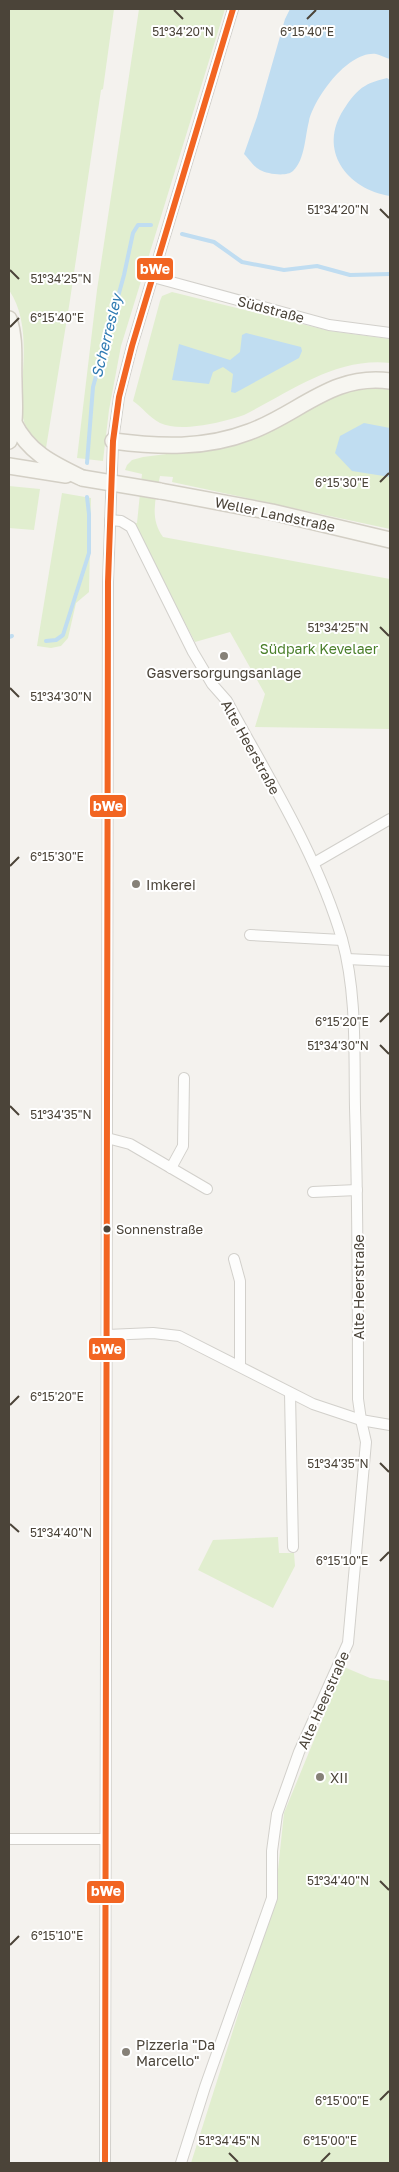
<svg xmlns="http://www.w3.org/2000/svg" width="399" height="2172" font-family="'Golos Text',sans-serif">
	<style>
		.green { fill: #e1eecf }
		.water { fill: #c0ddf1 }
		.lines { fill: none; stroke-linecap: round; stroke-linejoin: round }
		.stream { stroke: #c0ddf1; stroke-width: 4 }
		.street-casing { stroke: #d2d0cb; stroke-width: 12 }
		.secondary-casing { stroke: #d3cfc5; stroke-width: 18 }
		.street { stroke: #fdfdfc; stroke-width: 10 }
		.secondary { stroke: #f7f6f1; stroke-width: 15 }
		.secondary-bridge-casing { stroke: #d3cfc5; stroke-width: 18; stroke-linecap: butt }
		.secondary-bridge { stroke: #f7f6f1; stroke-width: 15 }
		.bus-1-casing { stroke: #fff; stroke-width: 10 }
		.bus-1 { stroke: #f26522; stroke-width: 6 }
		.ticks { fill: none; stroke: #4b4439; stroke-width: 2 }
		.poi-dot { fill: #868178; stroke: #fff; stroke-width: 2 }
		.bus-dot { fill: #4b4439; stroke: #fff; stroke-width: 2 }
		.labels { text-anchor: middle; dominant-baseline: central; stroke-width: 4; stroke-linejoin: round; paint-order: stroke }
		.bus-label { font-size: 13px; fill: #4b4439; stroke: #fff; text-anchor: start }
		.street-label { font-size: 14px; fill: #4b4439; stroke: #fff }
		.park-label { font-size: 14px; fill: #4a7f2a; stroke: #fff }
		.poi-label { font-size: 14px; fill: #4b4439; stroke: #fff; text-anchor: start }
		.water-label { font-size: 15px; font-style: italic; fill: #2e7ab2; stroke: #fff }
		.ticks-label { font-size: 12px; text-anchor: middle; fill: #4b4439; stroke: #fff; stroke-width: 4; stroke-linejoin: round; paint-order: stroke }
		.line-badge { stroke: #fff; stroke-width: 2 }
		.badge-label { font-size: 14px; text-anchor: middle; font-weight: bold; fill: #fff }
	</style>
	<rect width="100%" height="100%" fill="#f4f2ee"/>
	<!-- green -->
	<g class="green">
		<path d="M9,9h105l-11,80 -2,1 -31,210 -24,148c-8,-6 -18,-16 -22,-26 -3,-10 -2,-24 -2,-35 2,-32 6,-69 -13,-97z"/>
		<polygon points="139,9 225,9 121,346 109,410 103,461 77,458 97,290"/>
		<path d="M172,292l158,39 60,8v24c-54,-6 -100,29 -146,52 -21,7 -63,18 -84,8 -10,-5 -18,-16 -27,-22l27,-100 2,-5z"/>
		<path d="M372,387l18,2v140l-218,-47 1,-5 -13,-1c-4,22 -11,42 3,61l227,42v150l-135,-2 10,-33 -35,-62 -35,10 -63,-119h5l5,-49 -17,-4 2,-5 5,-5 11,-3 55,-7 142,-58z"/>
		<polygon points="9,486 40,489 34,530 9,528"/>
		<polygon points="62,493 91,498 89,592 76,603 68,638 61,646 51,648 37,646"/>
		<polygon points="278,1537 279,1553 294,1553 295,1566 273,1608 198,1570 213,1540"/>
		<polygon points="344,1667 370,1678 390,1681 390,2163 191,2163 275,1898 284,1813"/>
	</g>
	<!-- water -->
	<g class="water">
		<path d="M290,9h100v50c-4,-1 -10,-4 -14,-5 -28,-3 -61,43 -67,67 -4,15 -4,39 -16,50 -6,6 -26,3 -33,-1 -6,-3 -12,-12 -16,-16l13,-37 28,-98z"/>
		<path d="M387,78l3,2v116c-43,-7 -73,-46 -46,-87 5,-8 13,-19 21,-23 6,-4 15,-6 22,-8z"/>
		<polygon points="246,333 301,347 302,351 299,358 235,393 231,392 233,374 223,367 213,372 209,384 172,380 179,344 230,360 240,352 242,335"/>
		<polygon points="364,423 390,428 390,477 352,471 335,453 340,436"/>
	</g>
	<g class="lines">
		<!-- stream -->
		<g class="stream">
			<polyline points="182,234 214,242 242,262 284,270 317,266 350,275 390,274"/>
			<polyline points="87,463 93,387 124,275 133,233 138,225 151,225"/>
			<polyline points="9,637 12,636"/>
			<polyline points="46,641 56,640 63,635 89,553 89,514 87,497"/>
		</g>
		<defs>
			<g id="street">
				<polyline points="153,277 329,325 390,333"/>
				<path d="M110,520l11,1 10,6 62,125 19,32 15,17c42,78 90,153 115,238 15,54 12,114 13,169 3,97 3,194 3,291l3,21 5,22 -18,201 -49,109 -22,62 -5,37v47l-67,189 -24,76"/>
				<polyline points="314,863 390,819"/>
				<polyline points="250,935 342,940"/>
				<polyline points="347,959 390,961"/>
				<polyline points="107,1138 130,1144 207,1189"/>
				<polyline points="171,1168 183,1146 184,1078"/>
				<polyline points="313,1192 357,1190"/>
				<polyline points="234,1259 240,1281 240,1366"/>
				<polyline points="107,1335 153,1333 179,1336 313,1404 361,1420 390,1425"/>
				<polyline points="290,1393 293,1547"/>
				<polyline points="9,1839 105,1839"/>
				<polyline points="105,2163 108,582 113,441 119,397 132,346 233,9"/>
			</g>
			<g id="secondary">
				<path d="M9,319c7,21 4,41 5,63 0,20 3,40 -5,59"/>
				<path d="M14,423c15,30 39,41 68,55"/>
				<path d="M113,441c46,6 92,8 136,-9 50,-18 83,-59 141,-51"/>
				<polyline points="9,466 66,475"/>
				<polyline points="160,491 272,512 390,540"/>
			</g>
		</defs>
		<!-- street casing -->
		<use href="#street" class="street-casing"/>
		<!-- secondary casing -->
		<use href="#secondary" class="secondary-casing"/>
		<!-- street -->
		<use href="#street" class="street"/>
		<!-- secondary -->
		<use href="#secondary" class="secondary"/>
		<defs>
			<polyline id="secondary-bridge" points="82,478 160,491"/>
		</defs>
		<!-- secondary-bridge casing -->
		<use href="#secondary-bridge" class="secondary-bridge-casing"/>
		<!-- secondary-bridge -->
		<use href="#secondary-bridge" class="secondary-bridge"/>
		<defs>
			<polyline id="bus-1" points="105,2163 108,582 113,441 119,397 132,346 233,9"/>
		</defs>
		<!-- bus-1 casing -->
		<use href="#bus-1" class="bus-1-casing"/>
		<!-- bus-1 -->
		<use href="#bus-1" class="bus-1"/>
	</g>
	<!-- ticks -->
	<path class="ticks" d="M174,10l9,9M307,19l9,-9M380,209l9,9M10,270l9,9M10,327l9,-9M380,482l9,-9M380,627l9,9M10,688l9,9M10,866l9,-9M380,1022l9,-9M380,1045l9,9M10,1106l9,9M10,1405l9,-9M380,1463l9,9M10,1524l9,8M380,1561l9,-9M380,1881l9,9M10,1945l9,-9M380,2100l9,-9M229,2153l9,9M321,2162l9,-9"/>
	<!-- markers -->
	<g class="poi-dot">
		<circle cx="224" cy="656" r="5"/>
		<circle cx="136" cy="884" r="5"/>
		<circle cx="320" cy="1777" r="5"/>
		<circle cx="126" cy="2052" r="5"/>
	</g>
	<circle class="bus-dot" cx="107" cy="1229" r="4.5"/>
	<g class="labels">
		<!-- bus labels -->
		<g class="bus-label">
			<text x="116" y="1229">Sonnenstraße</text>
		</g>
		<!-- street labels -->
		<g class="street-label">
			<text transform="translate(271 309) rotate(15)">Südstraße</text>
			<text transform="translate(275 514) rotate(12)">Weller Landstraße</text>
			<text transform="translate(251 747) rotate(61)">Alte Heerstraße</text>
			<text transform="translate(358 1287) rotate(-90)">Alte Heerstraße</text>
			<text transform="translate(323 1700) rotate(-66)">Alte Heerstraße</text>
		</g>
		<!-- park labels -->
		<g class="park-label">
			<text x="319" y="648">Südpark Kevelaer</text>
		</g>
		<!-- poi labels -->
		<g class="poi-label">
			<text x="224" y="672" text-anchor="middle">Gasversorgungsanlage</text>
			<text x="146" y="884">Imkerei</text>
			<text x="330" y="1777">XII</text>
			<text x="136" y="2044">Pizzeria "Da<tspan x="136" dy="16">Marcello"</tspan></text>
		</g>
		<!-- water labels -->
		<g class="water-label">
			<text transform="translate(106 336) rotate(-76)">Scherresley</text>
		</g>
	</g>
	<g class="ticks-label">
		<text x="183" y="36">51°34'20"N</text>
		<text x="307" y="36">6°15'40"E</text>
		<text x="338" y="214">51°34'20"N</text>
		<text x="61" y="283">51°34'25"N</text>
		<text x="57" y="322">6°15'40"E</text>
		<text x="342" y="487">6°15'30"E</text>
		<text x="338" y="632">51°34'25"N</text>
		<text x="61" y="701">51°34'30"N</text>
		<text x="57" y="861">6°15'30"E</text>
		<text x="342" y="1026">6°15'20"E</text>
		<text x="338" y="1050">51°34'30"N</text>
		<text x="61" y="1119">51°34'35"N</text>
		<text x="57" y="1401">6°15'20"E</text>
		<text x="338" y="1468">51°34'35"N</text>
		<text x="61" y="1537">51°34'40"N</text>
		<text x="342" y="1565">6°15'10"E</text>
		<text x="338" y="1885">51°34'40"N</text>
		<text x="57" y="1940">6°15'10"E</text>
		<text x="342" y="2105">6°15'00"E</text>
		<text x="330" y="2145">6°15'00"E</text>
		<text x="229" y="2145">51°34'45"N</text>
	</g>
	<g class="line-badge">
		<rect x="136" y="257" width="38" height="24" rx="5" fill="#f26522"/>
		<rect x="89" y="794" width="38" height="24" rx="5" fill="#f26522"/>
		<rect x="88" y="1337" width="38" height="24" rx="5" fill="#f26522"/>
		<rect x="86" y="1880" width="39" height="24" rx="5" fill="#f26522"/>
	</g>
	<g class="badge-label">
		<text x="155" y="274">bWe</text>
		<text x="108" y="811">bWe</text>
		<text x="107" y="1354">bWe</text>
		<text x="106" y="1896">bWe</text>
	</g>
	<!-- border -->
	<rect width="399" height="2172" fill="none" stroke="#4b4439" stroke-width="20"/>
</svg>
